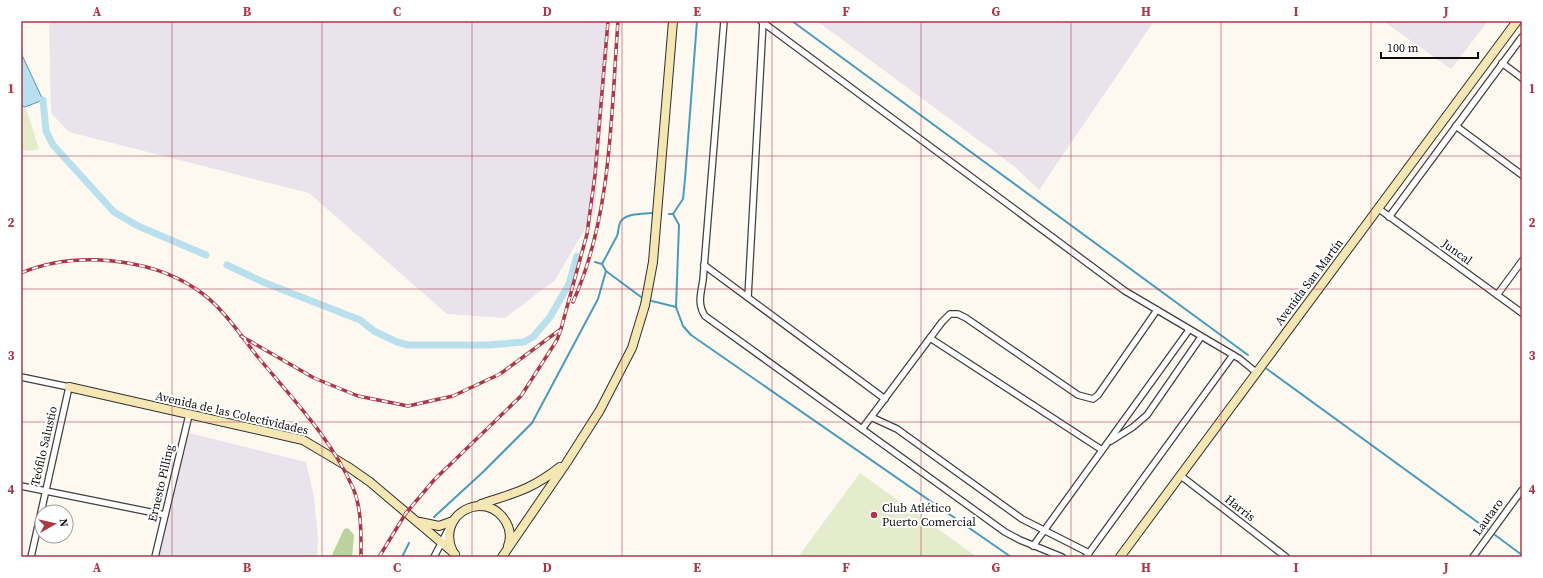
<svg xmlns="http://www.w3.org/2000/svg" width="1543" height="578" font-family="'Source Serif 4',serif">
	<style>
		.industrial { fill: #e9e3eb }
		.forest { fill: #bbd29e }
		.pitch { fill: #e5ecce }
		.water { fill: #bae0ee; stroke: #4a9bbc }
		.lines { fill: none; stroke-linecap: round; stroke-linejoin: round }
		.stream { stroke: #4a9bbc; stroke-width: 2 }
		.canal { stroke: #bae0ee; stroke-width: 7 }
		.street-casing { stroke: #404040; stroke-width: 8 }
		.secondary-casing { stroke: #2f2f2f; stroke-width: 10 }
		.street { stroke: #fff; stroke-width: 5.5 }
		.secondary { stroke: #f5e7b3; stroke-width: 8 }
		.rail-casing { stroke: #ac3748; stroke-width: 3.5 }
		.rail { stroke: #fff; stroke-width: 2; stroke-dasharray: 6; stroke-linecap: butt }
		.grid { fill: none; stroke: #ac3748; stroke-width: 1; stroke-opacity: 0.55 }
		.poi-dot { fill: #ac3748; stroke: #fff; stroke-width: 1.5 }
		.labels { text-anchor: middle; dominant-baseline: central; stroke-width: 4; stroke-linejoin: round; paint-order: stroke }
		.street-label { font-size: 12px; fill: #0d0d0d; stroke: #fff }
		.poi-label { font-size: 12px; fill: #0d0d0d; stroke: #fff; text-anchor: start }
		.neatline { fill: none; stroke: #ac3748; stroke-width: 1.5 }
		.grid-label { font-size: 13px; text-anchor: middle; font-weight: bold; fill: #ac3748 }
	</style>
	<rect width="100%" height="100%" fill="#fdf9f0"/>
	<!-- industrial -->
	<g class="industrial">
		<polygon points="49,21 610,21 595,212 555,280 505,318 447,314 309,193 69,132 51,113"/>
		<polygon points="817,21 1154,21 1039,190 1015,167"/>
		<polygon points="1383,21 1488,21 1451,69"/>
		<polygon points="189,433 306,462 314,497 318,539 317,557 159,557"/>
	</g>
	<!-- forest -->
	<polygon class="forest" points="348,528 354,535 352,557 331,557 344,529"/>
	<!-- pitch -->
	<g class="pitch">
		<polygon points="21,107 26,108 39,149 30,151 21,150"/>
		<polygon points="860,473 977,557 798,557"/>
	</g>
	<!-- water -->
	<polygon class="water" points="21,53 43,100 25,107 21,106"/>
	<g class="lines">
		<!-- stream -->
		<g class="stream">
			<polyline points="792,21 1248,355"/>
			<polyline points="669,214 673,214 679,225 676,307 683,326 691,335 1011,557"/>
			<polyline points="673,214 683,199 685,179 697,21"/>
			<polyline points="595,262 602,264 606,271 641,297"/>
			<path d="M602,264c5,-9 10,-19 15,-28 2,-5 1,-11 4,-15 6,-8 22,-7 31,-8"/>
			<polyline points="652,301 676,307"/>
			<polyline points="1267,369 1487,529"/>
			<polyline points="434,517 483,472 532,423 598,299 606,271"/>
			<polyline points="1495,535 1522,555"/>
			<polyline points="402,557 409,543"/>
		</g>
		<!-- canal -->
		<g class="canal">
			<polyline points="43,100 46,131 53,145 114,212 138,226 206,255"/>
			<polyline points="227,265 263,282 360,320 374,331 397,342 408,345 488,345 524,342 533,337 550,317 569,284 577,256"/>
		</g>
		<defs>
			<g id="street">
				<path d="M724,21l-21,259c-2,13 -6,24 2,36l300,216 15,8 42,17"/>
				<polyline points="761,21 1125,291 1240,359 1257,373"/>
				<polyline points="1502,63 1522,78"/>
				<polyline points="1456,126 1522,175"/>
				<polyline points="1379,209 1522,313"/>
				<polyline points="1389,217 1522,37"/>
				<polyline points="704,265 885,399"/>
				<polyline points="1497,295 1522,261"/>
				<polyline points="748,297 763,22"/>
				<polyline points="930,338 1102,450"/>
				<polyline points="21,377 69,387 31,557"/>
				<polyline points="871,417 897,429 1022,519 1089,553"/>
				<polyline points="862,429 942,322 950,314 958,314 966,318 1078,395 1093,399 1098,395 1157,310"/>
				<polyline points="1111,441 1133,427 1147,415 1201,337"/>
				<polyline points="1181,476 1286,557"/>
				<polyline points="21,486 165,515"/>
				<polyline points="1033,546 1189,330"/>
				<polyline points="155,557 189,415"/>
				<polyline points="434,557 449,528"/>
				<polyline points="1086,557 1233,355"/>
				<polyline points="1473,557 1522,490"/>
			</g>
			<g id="secondary">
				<polyline points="69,387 303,440 350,468 370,482 455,554"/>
				<path d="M481,504c33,-11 50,-14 79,-37"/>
				<polyline points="420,522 439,526 453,521"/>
				<path d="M453,552c-18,-37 32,-65 53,-30 4,7 5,16 2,24"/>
				<polyline points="502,557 567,462 600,410 632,348 645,305 653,262 673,21"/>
				<polyline points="1120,557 1517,21"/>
			</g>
		</defs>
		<!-- street casing -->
		<use href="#street" class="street-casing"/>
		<!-- secondary casing -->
		<use href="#secondary" class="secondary-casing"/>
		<!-- street -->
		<use href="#street" class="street"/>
		<!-- secondary -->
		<use href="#secondary" class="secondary"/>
		<defs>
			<g id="rail">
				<path d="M21,273c53,-22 127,-16 175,16 25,16 43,44 61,67 34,41 74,82 96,132 9,21 8,47 8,69"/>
				<path d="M573,302c39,-87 38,-187 45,-281"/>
				<polyline points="241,336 314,378 358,396 408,406 453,396 500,374 561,329 587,234 595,175 608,21"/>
				<polyline points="379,557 406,513 434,480 521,396 557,340 561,329"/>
			</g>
		</defs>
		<!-- rail casing -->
		<use href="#rail" class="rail-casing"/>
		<!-- rail -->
		<use href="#rail" class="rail"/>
	</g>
	<!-- grid -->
	<path class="grid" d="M172,21v536M322,21v536M472,21v536M622,21v536M772,21v536M921,21v536M1071,21v536M1221,21v536M1371,21v536M21,156h1501M21,289h1501M21,422h1501"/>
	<!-- markers -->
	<circle class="poi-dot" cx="874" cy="515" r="4"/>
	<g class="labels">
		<!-- street labels -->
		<g class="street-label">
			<text transform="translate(1457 252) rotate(36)">Juncal</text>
			<text transform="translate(1309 282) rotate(-53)">Avenida San Martín</text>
			<text transform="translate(232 413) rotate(13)">Avenida de las Colectividades</text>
			<text transform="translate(44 446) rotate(-77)">Teófilo Salustio</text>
			<text transform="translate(161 483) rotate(-77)">Ernesto Pilling</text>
			<text transform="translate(1240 508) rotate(38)">Harris</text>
			<text transform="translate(1488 517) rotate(-54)">Lautaro</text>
		</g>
		<!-- poi labels -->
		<g class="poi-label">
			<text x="882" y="508">Club Atlético<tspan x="882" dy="14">Puerto Comercial</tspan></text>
		</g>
	</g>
	<!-- border -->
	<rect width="1543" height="578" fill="none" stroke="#ffffff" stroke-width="44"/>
	<!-- north arrow -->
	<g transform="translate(54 524) rotate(82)"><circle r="19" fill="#ffffff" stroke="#9e9e9e"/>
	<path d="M0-3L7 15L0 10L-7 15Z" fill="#ac3748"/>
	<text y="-6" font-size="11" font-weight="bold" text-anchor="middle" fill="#0d0d0d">N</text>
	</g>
	<!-- scale -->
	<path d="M1381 52v6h97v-6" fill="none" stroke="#0d0d0d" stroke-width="2"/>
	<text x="1387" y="52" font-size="12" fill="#0d0d0d" stroke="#ffffff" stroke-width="3" paint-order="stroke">100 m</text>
	<rect x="22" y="22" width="1499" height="534" class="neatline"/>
	<g class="grid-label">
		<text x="97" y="16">A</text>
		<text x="247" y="16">B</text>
		<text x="397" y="16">C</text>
		<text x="547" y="16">D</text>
		<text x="697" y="16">E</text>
		<text x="846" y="16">F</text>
		<text x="996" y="16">G</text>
		<text x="1146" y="16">H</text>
		<text x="1296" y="16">I</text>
		<text x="1446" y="16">J</text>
		<text x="11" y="93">1</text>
		<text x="1532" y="93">1</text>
		<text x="11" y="227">2</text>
		<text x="1532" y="227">2</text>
		<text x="11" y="360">3</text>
		<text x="1532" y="360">3</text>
		<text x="11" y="494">4</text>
		<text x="1532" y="494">4</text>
		<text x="97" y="572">A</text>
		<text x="247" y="572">B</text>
		<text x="397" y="572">C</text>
		<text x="547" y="572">D</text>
		<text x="697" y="572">E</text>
		<text x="846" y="572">F</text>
		<text x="996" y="572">G</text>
		<text x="1146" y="572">H</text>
		<text x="1296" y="572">I</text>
		<text x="1446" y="572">J</text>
	</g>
</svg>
